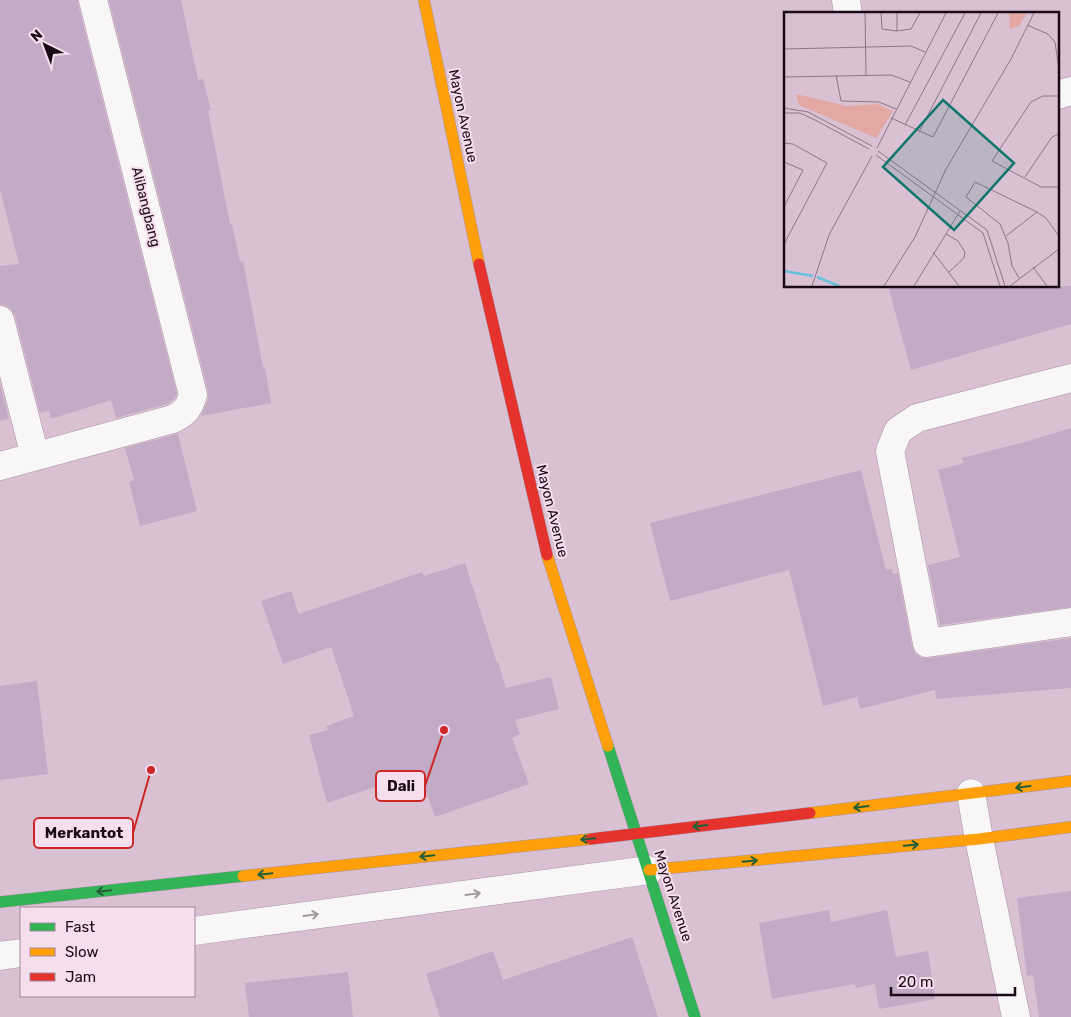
<svg xmlns="http://www.w3.org/2000/svg" width="1071" height="1017" font-family="Rubik,sans-serif">
	<style>
		.building { fill: #c4abc5 }
		.lines { fill: none; stroke-linecap: round; stroke-linejoin: round }
		.street-casing { stroke: #a693a2; stroke-width: 29 }
		.fast-casing { stroke: #a693a2; stroke-width: 12 }
		.slow-casing { stroke: #a693a2; stroke-width: 12 }
		.jam-casing { stroke: #a693a2; stroke-width: 12 }
		.street { stroke: #f9f6f8; stroke-width: 28 }
		.fast { stroke: #30b455; stroke-width: 11 }
		.slow { stroke: #ff9f0a; stroke-width: 11 }
		.jam { stroke: #e5322d; stroke-width: 11 }
		.oneway { stroke: #255f36 }
		.oneway2 { stroke: #a0989e }
		.labels { text-anchor: middle; dominant-baseline: central; stroke-width: 4; stroke-linejoin: round; paint-order: stroke }
		.street-label { font-size: 14px; fill: #1a0a17; stroke: #f6deef }
		.inset-river { fill: none; stroke: #66c1db; stroke-width: 2.5 }
		.inset-road { fill: none; stroke: #8d7788; stroke-width: 1 }
		.view { fill: #0f766e; fill-opacity: 0.15; stroke: #0f766e; stroke-width: 2.5 }
		.inset-edge { fill: none; stroke: #1a0a17; stroke-width: 2.5 }
		.leader { fill: none; stroke: #cd2627; stroke-width: 2 }
		.callout-dot { fill: #cd2627; stroke: #f6deef; stroke-width: 2 }
		.callout { fill: #f6deef; stroke: #cd2627; stroke-width: 2 }
		.callout-label { font-size: 15px; text-anchor: middle; font-weight: bold; fill: #1a0a17 }
	</style>
	<rect width="100%" height="100%" fill="#dac0d3"/>
	<!-- building -->
	<g class="building">
		<polygon points="0,0 78,0 78,4 177,394 173,400 167,404 116,418 111,400 51,419 49,411 40,413 15,316 11,309 5,305 0,305 0,266 19,264 0,189"/>
		<polygon points="109,0 181,0 198,80 203,79 211,110 208,111 230,224 232,224 240,262 243,261 263,367 265,367 271,403 201,416 208,400 208,391"/>
		<polygon points="888,286 1071,286 1071,324 911,370"/>
		<polygon points="0,383 9,419 0,421"/>
		<polygon points="1071,428 1071,607 940,625 928,565 960,557 938,470 964,463 962,458 1021,443"/>
		<polygon points="178,434 197,511 140,526 129,482 134,480 125,448"/>
		<polygon points="861,470 886,570 892,569 893,574 898,573 912,646 915,653 922,658 929,658 1071,638 1071,688 936,699 935,690 860,709 857,697 823,706 789,570 670,601 650,523"/>
		<polygon points="465,563 497,663 498,662 506,688 551,677 559,709 515,720 520,734 512,738 529,784 435,817 419,772 327,803 309,735 328,730 326,726 354,716 331,647 283,664 261,601 291,591 299,614 422,572 424,576"/>
		<polygon points="37,681 48,774 0,780 0,686"/>
		<polygon points="1071,891 1071,1017 1039,1017 1033,975 1027,976 1017,898"/>
		<polygon points="829,910 831,922 887,910 896,957 928,951 935,999 879,1009 875,984 856,988 855,984 772,999 759,923"/>
		<polygon points="632,937 658,1017 440,1017 426,974 493,951 503,980"/>
		<polygon points="348,972 353,1017 249,1017 245,983"/>
	</g>
	<g class="lines">
		<defs>
			<g id="street">
				<polyline points="846,0 848,14"/>
				<polyline points="1057,95 1071,91"/>
				<polyline points="0,320 35,456"/>
				<polyline points="1071,378 917,418 898,431 890,451 927,643 1071,622"/>
				<path d="M0,466l173,-47c13,-7 16,-11 20,-24l-100,-395"/>
				<polyline points="971,793 979,839 1016,1017"/>
				<polyline points="194,931 649,870"/>
				<polyline points="0,956 21,953"/>
			</g>
			<g id="fast">
				<polyline points="608,746 695,1017"/>
				<polyline points="0,902 243,876"/>
			</g>
			<g id="slow">
				<polyline points="424,0 479,264"/>
				<polyline points="547,555 608,746"/>
				<polyline points="810,813 1071,781"/>
				<polyline points="649,870 979,839 1071,827"/>
				<polyline points="243,876 591,839"/>
			</g>
			<g id="jam">
				<polyline points="479,264 547,555"/>
				<polyline points="591,839 810,813"/>
			</g>
		</defs>
		<!-- street casing -->
		<use href="#street" class="street-casing"/>
		<!-- fast casing -->
		<use href="#fast" class="fast-casing"/>
		<!-- slow casing -->
		<use href="#slow" class="slow-casing"/>
		<!-- jam casing -->
		<use href="#jam" class="jam-casing"/>
		<!-- street -->
		<use href="#street" class="street"/>
		<!-- fast -->
		<use href="#fast" class="fast"/>
		<!-- slow -->
		<use href="#slow" class="slow"/>
		<!-- jam -->
		<use href="#jam" class="jam"/>
	</g>
	<!-- one-way arrows -->
	<defs><path id="oneway-shaft" d="M-6 0H5M1.5-3L5.5 0L1.5 3" fill="none" stroke-width="1.6" stroke-linecap="round" stroke-linejoin="round" transform="scale(1.25)"/></defs>
	<g class="oneway">
		<use href="#oneway-shaft" transform="translate(1023 787) rotate(173)"/>
		<use href="#oneway-shaft" transform="translate(861 807) rotate(173)"/>
		<use href="#oneway-shaft" transform="translate(700 826) rotate(173)"/>
		<use href="#oneway-shaft" transform="translate(588 839) rotate(174)"/>
		<use href="#oneway-shaft" transform="translate(911 845) rotate(-5)"/>
		<use href="#oneway-shaft" transform="translate(427 856) rotate(174)"/>
		<use href="#oneway-shaft" transform="translate(750 861) rotate(-5)"/>
		<use href="#oneway-shaft" transform="translate(265 874) rotate(174)"/>
		<use href="#oneway-shaft" transform="translate(104 891) rotate(174)"/>
	</g>
	<g class="oneway2">
		<use href="#oneway-shaft" transform="translate(473 894) rotate(-8)"/>
		<use href="#oneway-shaft" transform="translate(311 915) rotate(-8)"/>
	</g>
	<g class="labels">
		<!-- street labels -->
		<g class="street-label">
			<text transform="translate(463 116) rotate(78)">Mayon Avenue</text>
			<text transform="translate(146 207) rotate(76)">Alibangbang</text>
			<text transform="translate(552 511) rotate(76)">Mayon Avenue</text>
			<text transform="translate(673 896) rotate(72)">Mayon Avenue</text>
		</g>
	</g>
	<!-- overview -->
	<g transform="translate(784 12)">
		<rect width="275" height="275" fill="#dac0d3"/>
		<path d="M225,1h18l-8,13 -9,3zM12,82l51,12 30,-2 16,7 -17,27 -77,-33z" fill="#e4a8a4"/>
		<path class="inset-river" d="M0,259l29,5M33,265l22,9"/>
		<path class="inset-road" d="M81,1l1,62M97,1l1,16 15,2 14,-2 9,-16M113,1v18M243,13l21,9 7,8 4,27M0,37l127,-3 14,6M52,63l5,26 38,1 17,7M0,65l107,-2 19,7M275,84h-16l-12,6 -39,59 49,26h18M0,96l24,4 64,34M0,101h16l15,7 54,29M107,106l42,19 65,-124M121,113l60,-112M135,120l62,-119M0,131l9,1 34,19 -43,81M93,136l69,-135M94,139l109,79 18,56M92,143l107,78 17,53M0,150l19,8 -19,37M241,165l27,-40 7,-3M162,222l12,7 7,11 -1,6 -15,14M222,224l31,-24M149,240l26,34M249,255l14,19M235,266l-7,-12 -4,-23 -8,-19 -34,-27 9,-15 62,30 9,6 13,18M28,274l17,-51 43,-79M100,274l31,-49 31,-68 65,-110 23,-46M130,274l46,-75M226,274l49,-37"/>
		<path class="view" d="M159,88l71,63 -60,67 -71,-63z"/>
		<rect width="275" height="275" class="inset-edge"/>
	</g>
	<!-- callouts -->
	<path class="leader" d="M444 730L425 786M151 770L133 833"/>
	<g class="callout-dot">
		<circle cx="444" cy="730" r="5"/>
		<circle cx="151" cy="770" r="5"/>
	</g>
	<g class="callout">
		<rect x="376" y="771" width="49" height="30" rx="5"/>
		<rect x="34" y="818" width="99" height="30" rx="5"/>
	</g>
	<g class="callout-label">
		<text x="401" y="791">Dali</text>
		<text x="84" y="838">Merkantot</text>
	</g>
	<!-- legend -->
	<rect x="20" y="907" width="175" height="90" fill="#f6deef" stroke="#9e8999"/>
	<rect x="30" y="923" width="25" height="8" fill="#30b455" stroke="#9e8999"/>
	<text x="65" y="932" font-size="15" fill="#1a0a17">Fast</text>
	<rect x="30" y="948" width="25" height="8" fill="#ff9f0a" stroke="#9e8999"/>
	<text x="65" y="957" font-size="15" fill="#1a0a17">Slow</text>
	<rect x="30" y="973" width="25" height="8" fill="#e5322d" stroke="#9e8999"/>
	<text x="65" y="982" font-size="15" fill="#1a0a17">Jam</text>
	<!-- north arrow -->
	<g transform="translate(45 45) rotate(318)" stroke="#f6deef" stroke-width="4" paint-order="stroke">
	<path d="M0-4L9 19L0 12L-9 19Z" fill="#1a0a17"/>
	<text y="-8" font-size="14" font-weight="bold" text-anchor="middle" fill="#1a0a17">N</text>
	</g>
	<!-- scale -->
	<path d="M891 987v8h124v-8" fill="none" stroke="#1a0a17" stroke-width="2.5"/>
	<text x="898" y="987" font-size="15" fill="#1a0a17" stroke="#f6deef" stroke-width="4" paint-order="stroke">20 m</text>
</svg>
